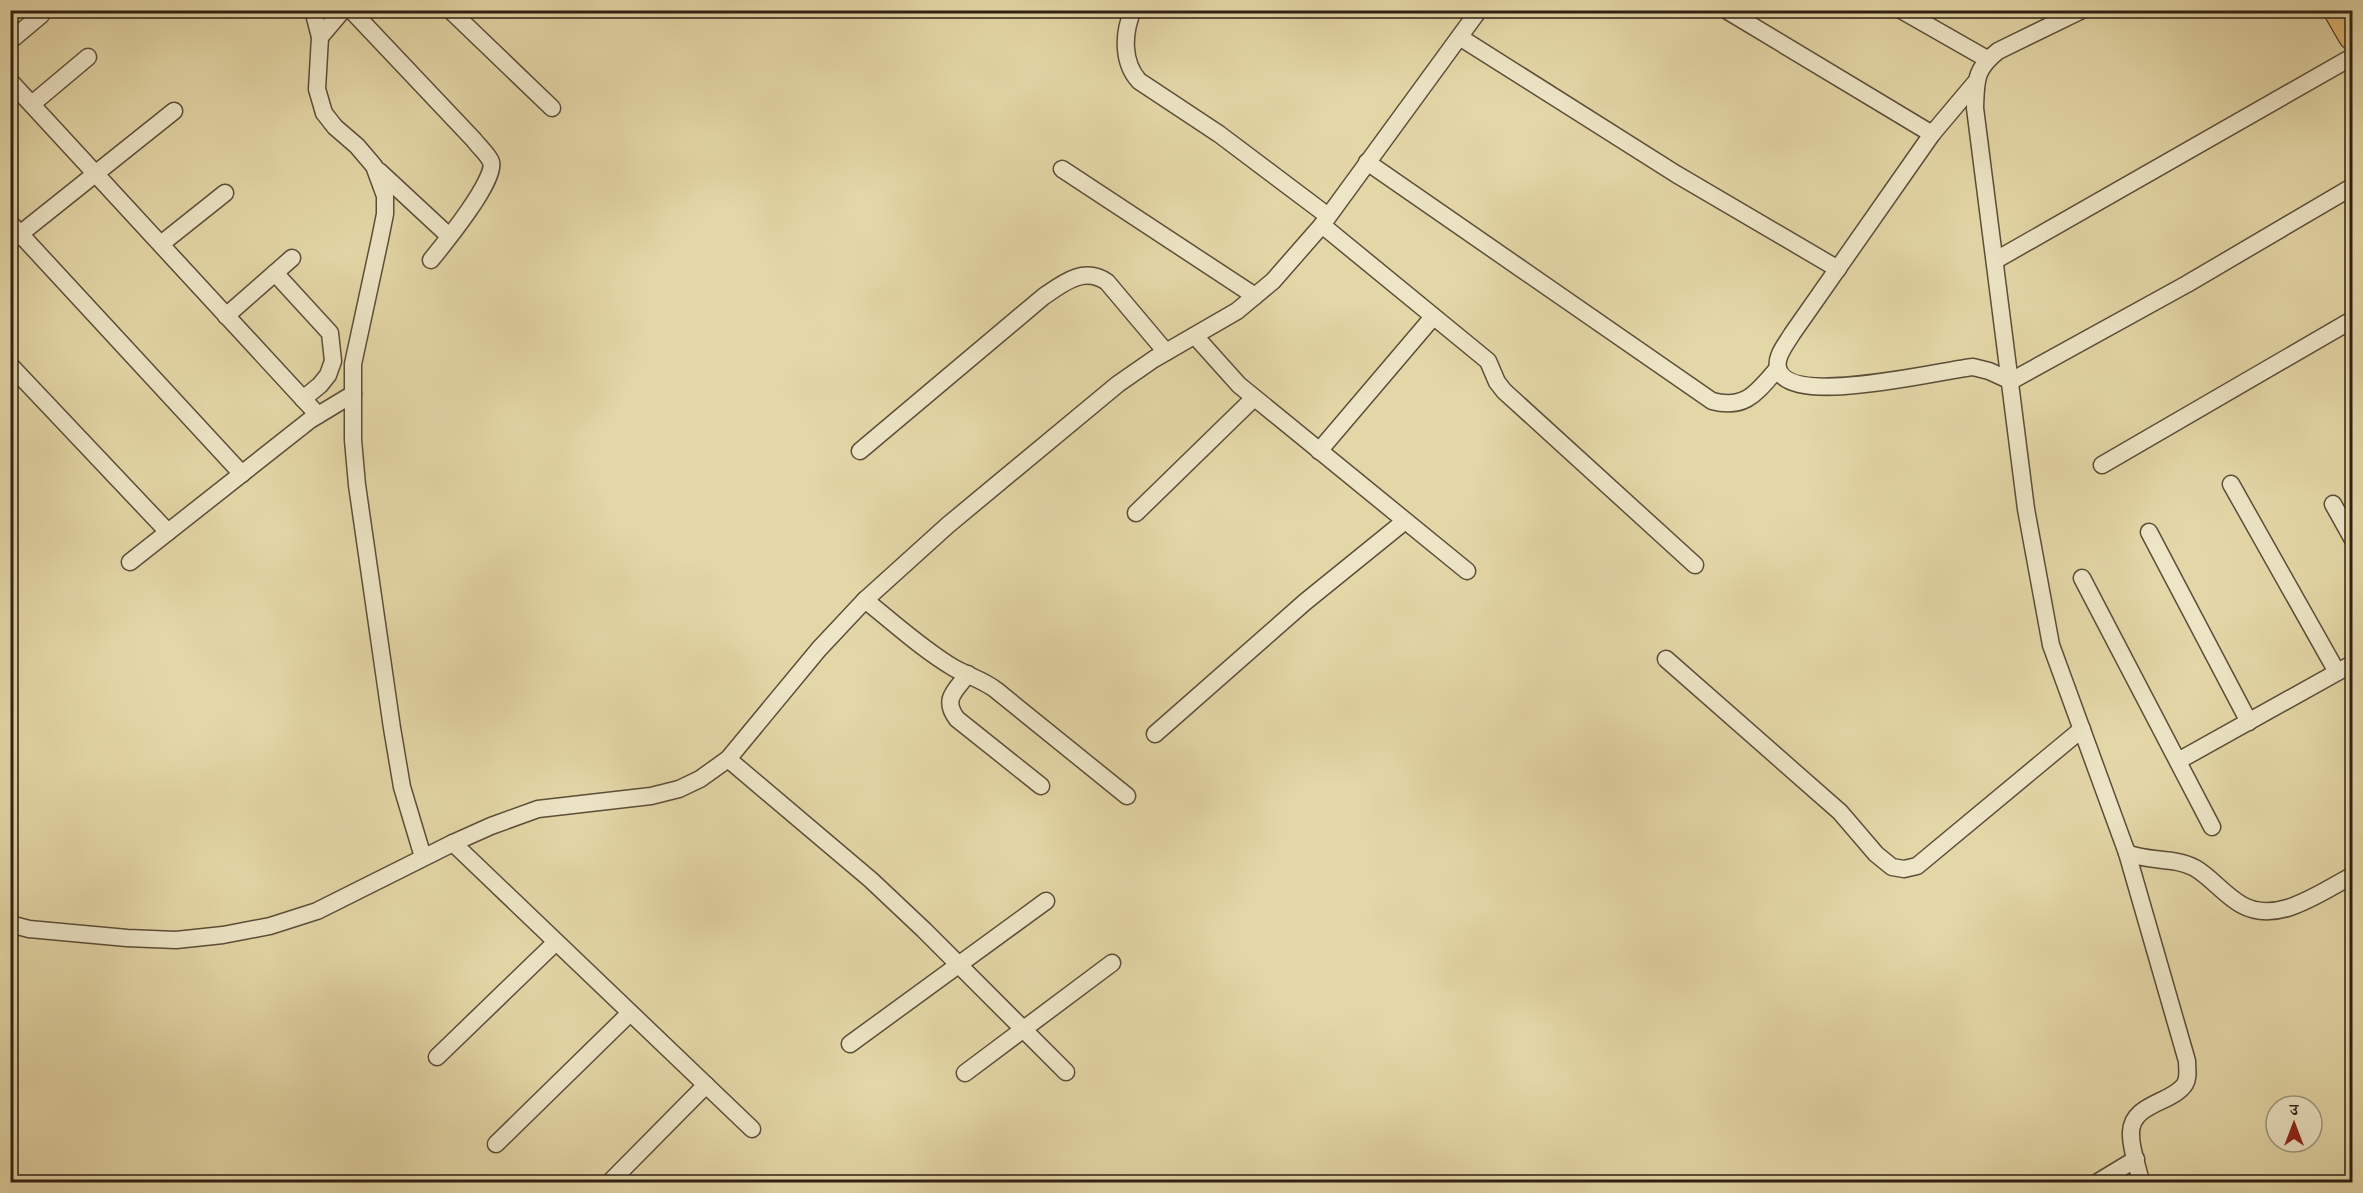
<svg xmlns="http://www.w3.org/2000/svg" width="2363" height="1193" font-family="'IM FELL Double Pica','Noto Serif Devanagari',serif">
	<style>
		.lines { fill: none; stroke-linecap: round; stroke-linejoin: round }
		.street-casing { stroke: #5c4e39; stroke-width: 19 }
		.primary-casing { stroke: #2f2014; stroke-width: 29 }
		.street { stroke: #ede5c6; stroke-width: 16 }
		.primary { stroke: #e2bc74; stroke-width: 27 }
	</style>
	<rect width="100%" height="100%" fill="#e4d7a7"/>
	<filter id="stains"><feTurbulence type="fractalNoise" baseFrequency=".00333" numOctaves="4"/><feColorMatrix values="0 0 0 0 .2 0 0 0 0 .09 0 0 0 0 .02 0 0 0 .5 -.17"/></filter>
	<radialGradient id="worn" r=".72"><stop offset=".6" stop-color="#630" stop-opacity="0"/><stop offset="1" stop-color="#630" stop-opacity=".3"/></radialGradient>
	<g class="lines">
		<defs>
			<g id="street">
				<polyline points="313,10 320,37 317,89 324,113 335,127 357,146 374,166 385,196 385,214 380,239 353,364 353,440 357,485 392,728 402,787 423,857"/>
				<path d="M351,10l123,130c5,7 14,14 17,22 6,17 -47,82 -60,98"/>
				<polyline points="450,10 552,108"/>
				<path d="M1133,10c-10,23 -11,52 6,71l80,53 109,82"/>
				<polyline points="1726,10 1932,134"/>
				<polyline points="1901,10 1987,59"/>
				<path d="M2082,10l-84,41c-23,18 -22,29 -23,57l51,401 25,136 76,208 60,208c0,8 2,16 -2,23 -12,19 -53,19 -54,48 -1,16 7,35 10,50"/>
				<polyline points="320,37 343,10"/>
				<polyline points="1461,38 1676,174 1838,269"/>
				<polyline points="10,41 41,15"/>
				<polyline points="10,81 318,415"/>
				<path d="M1975,83l-43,51 -140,200c-5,9 -17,22 -14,34 9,41 164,2 195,-1l16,4 22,10 176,-97 165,-97"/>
				<polyline points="32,104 88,57"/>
				<path d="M1367,162l345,239c34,9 45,-9 66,-33"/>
				<polyline points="1062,169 1255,296"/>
				<polyline points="379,171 449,236"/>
				<polyline points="10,223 242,474"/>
				<polyline points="1322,225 1488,361 1497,382 1504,391 1695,565"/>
				<polyline points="10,242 174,111"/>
				<polyline points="161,244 225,193"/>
				<polyline points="1996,260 2352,57"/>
				<polyline points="275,273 330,333 333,361 328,375 320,385 303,399"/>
				<polyline points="226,316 292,258"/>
				<polyline points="1195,336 1239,385 1467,571"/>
				<polyline points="10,365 168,532"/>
				<path d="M860,451l183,-154c20,-14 41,-31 64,-15l59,70"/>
				<polyline points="1319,451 1433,317"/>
				<polyline points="2102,465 2352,320"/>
				<polyline points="2231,484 2337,672"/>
				<polyline points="2333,504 2352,538"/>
				<polyline points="1136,513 1254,398"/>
				<polyline points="2149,532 2249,722"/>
				<polyline points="130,562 310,420 353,394"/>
				<polyline points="2082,578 2212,827"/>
				<path d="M865,600c29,23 57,49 89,68 14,8 29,12 42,22l131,106"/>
				<polyline points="1666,659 1840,812 1876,854 1892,867 1904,869 1917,866 2082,729"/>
				<path d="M968,674c-13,17 -26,25 -11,45l84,67"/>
				<polyline points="1155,734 1305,602 1405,521"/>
				<polyline points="728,759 871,880 924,930 1066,1072"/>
				<polyline points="2178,761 2352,664"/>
				<polyline points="453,843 752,1129"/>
				<path d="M2127,853c21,9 48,4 68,15 17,10 29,27 47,37 36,20 78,-13 110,-29"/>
				<polyline points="10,924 29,929 127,938 176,940 223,935 270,926 317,911 453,843 491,826 538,809 651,796 679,789 700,779 728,759 819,649 865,600 948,525 1118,384 1154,359 1237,311 1273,281 1322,225 1479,10"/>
				<polyline points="850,1044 1046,901"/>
				<polyline points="437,1057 556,942"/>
				<polyline points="965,1073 1112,963"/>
				<polyline points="496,1144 630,1013"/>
				<polyline points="610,1182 706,1085"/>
				<polyline points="2098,1182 2136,1159"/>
			</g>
			<polyline id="primary" points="2337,10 2352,36"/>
		</defs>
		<!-- street casing -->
		<use href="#street" class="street-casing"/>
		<!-- primary casing -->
		<use href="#primary" class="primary-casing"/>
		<!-- street -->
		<use href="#street" class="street"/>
		<!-- primary -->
		<use href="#primary" class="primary"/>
	</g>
	<!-- margin -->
	<rect width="2363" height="1193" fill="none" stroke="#e4d7a7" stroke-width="36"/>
	<rect x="12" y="12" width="2339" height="1169" fill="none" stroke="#2f2014" stroke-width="3"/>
	<rect x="18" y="18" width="2327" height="1157" fill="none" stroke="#2f2014" stroke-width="1.5"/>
	<!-- north arrow -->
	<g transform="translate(2294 1124)"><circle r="28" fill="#ede5c6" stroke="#a1967f" stroke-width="1.5"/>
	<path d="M0-4.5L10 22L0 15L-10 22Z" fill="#8f2418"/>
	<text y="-9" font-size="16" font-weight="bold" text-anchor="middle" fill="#2f2014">उ</text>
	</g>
	<rect width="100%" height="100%" filter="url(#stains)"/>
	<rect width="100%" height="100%" fill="url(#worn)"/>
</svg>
